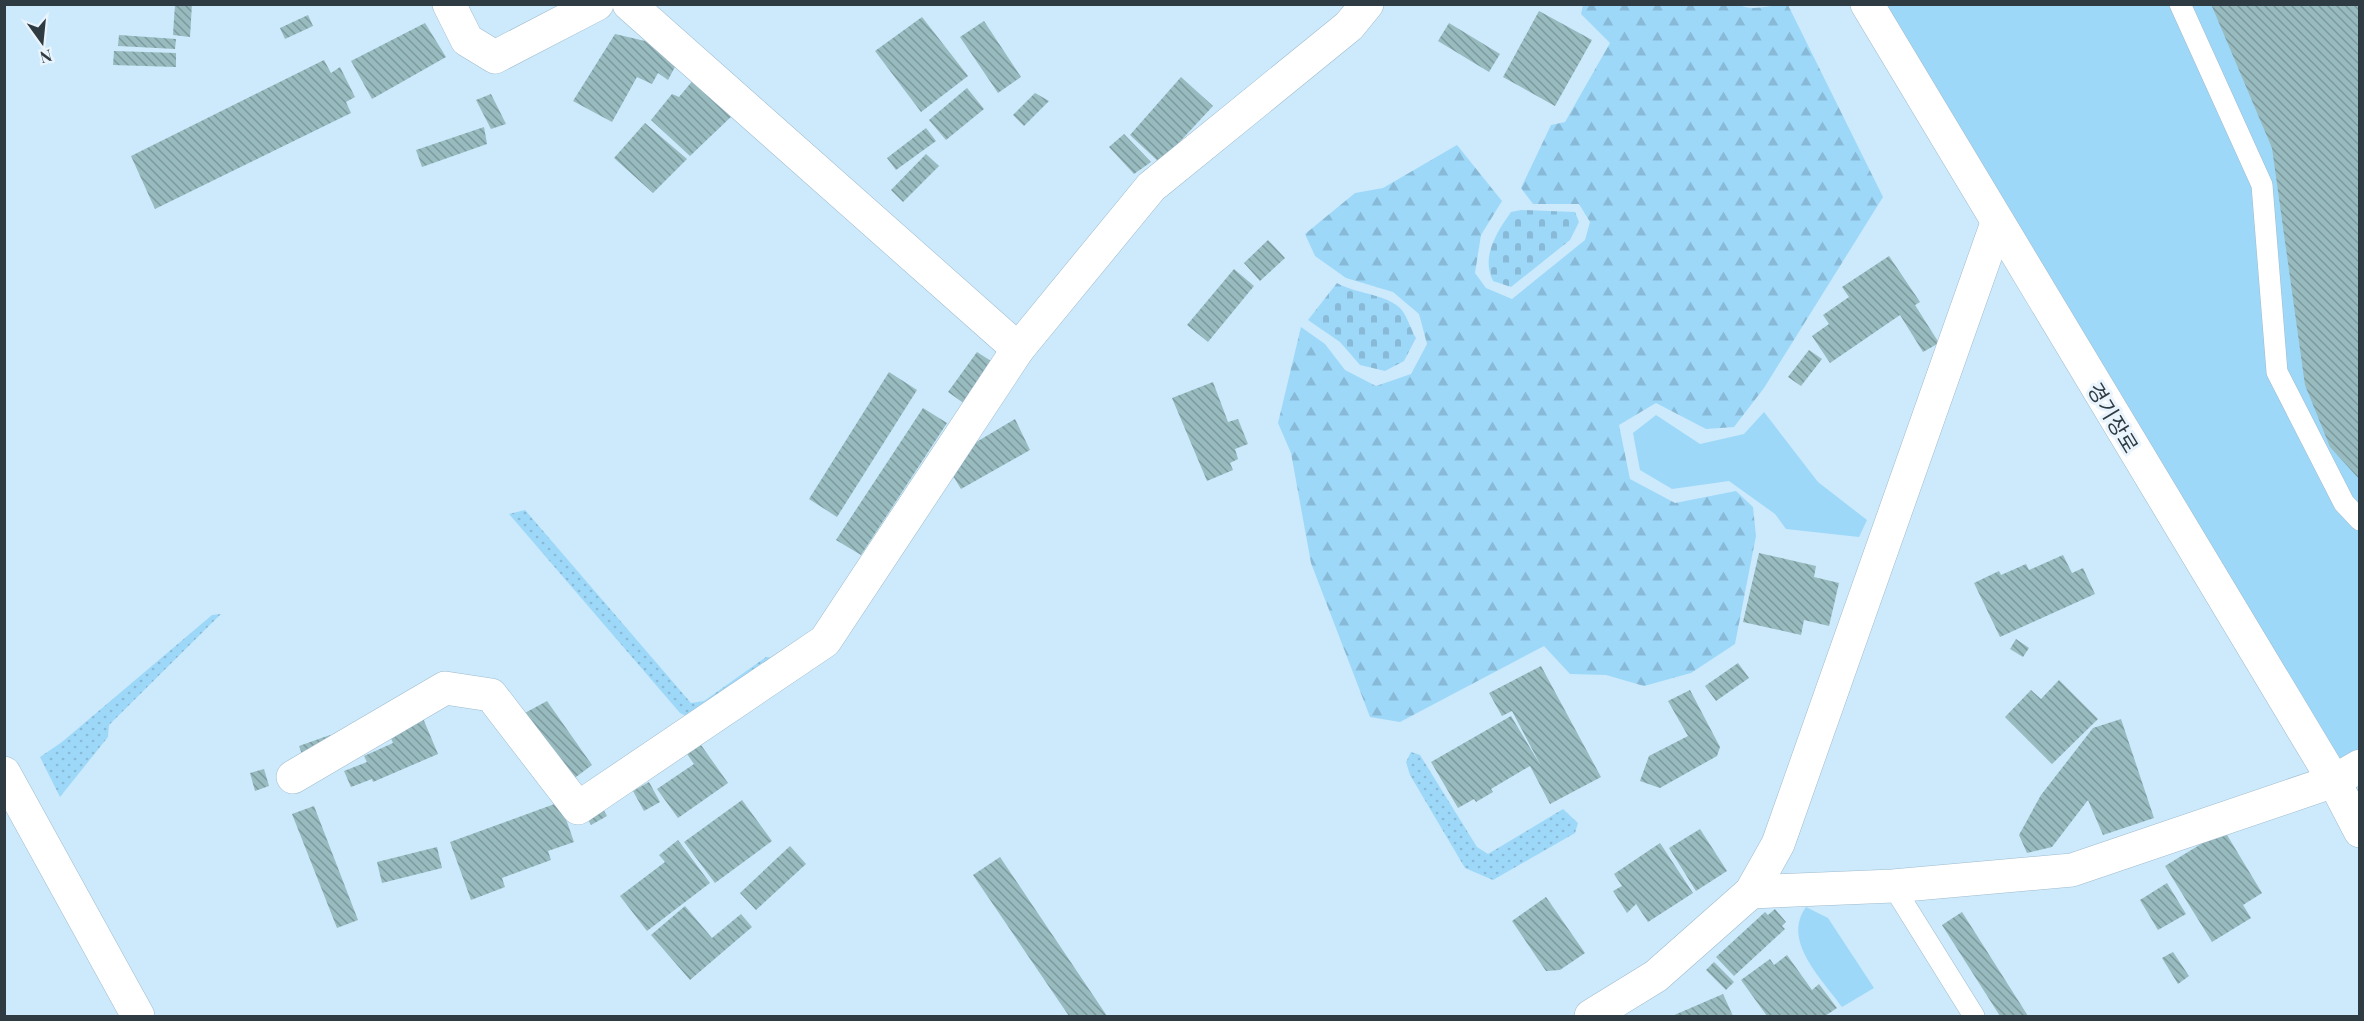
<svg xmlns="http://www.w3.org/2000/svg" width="2364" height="1021" font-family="'Playfair Display','Noto Sans KR',serif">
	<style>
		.grass { fill: url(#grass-dots) }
		.forest { fill: url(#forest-firs) }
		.cemetery { fill: url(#cemetery-stones) }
		.garden { fill: #9ed8f9 }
		.building { fill: url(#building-back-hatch) }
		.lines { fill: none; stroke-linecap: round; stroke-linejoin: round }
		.service-casing { stroke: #9fbbcd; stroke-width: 22 }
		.minor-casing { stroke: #9fbbcd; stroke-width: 34 }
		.tertiary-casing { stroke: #9fbbcd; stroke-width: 34 }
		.service { stroke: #fff; stroke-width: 21 }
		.minor { stroke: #fff; stroke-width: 33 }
		.tertiary { stroke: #fff; stroke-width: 33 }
		.labels { text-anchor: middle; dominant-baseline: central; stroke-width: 6; stroke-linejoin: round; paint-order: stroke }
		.street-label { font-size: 21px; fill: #2f3b42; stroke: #e9f4fc }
	</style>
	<defs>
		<pattern id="grass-dots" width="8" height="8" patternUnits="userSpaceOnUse" patternTransform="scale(1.5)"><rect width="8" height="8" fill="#9ed8f9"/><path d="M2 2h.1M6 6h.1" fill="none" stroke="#88bad7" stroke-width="1.8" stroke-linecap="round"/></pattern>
		<pattern id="forest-firs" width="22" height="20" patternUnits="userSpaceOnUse" patternTransform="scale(1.5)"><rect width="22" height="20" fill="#9ed8f9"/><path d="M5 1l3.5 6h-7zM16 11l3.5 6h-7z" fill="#88bad7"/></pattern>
		<pattern id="cemetery-stones" width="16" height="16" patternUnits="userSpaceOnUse" patternTransform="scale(1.5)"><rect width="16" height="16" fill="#9ed8f9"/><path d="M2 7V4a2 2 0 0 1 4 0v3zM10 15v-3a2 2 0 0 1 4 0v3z" fill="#88bad7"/></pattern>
		<pattern id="building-back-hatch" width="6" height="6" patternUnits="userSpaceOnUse" patternTransform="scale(1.5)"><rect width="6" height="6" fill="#97bbbf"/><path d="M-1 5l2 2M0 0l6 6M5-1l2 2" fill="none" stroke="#7c999d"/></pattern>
	</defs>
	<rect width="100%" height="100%" fill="#cceafc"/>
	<!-- grass -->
	<g class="grass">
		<polygon points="525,510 691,703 704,701 766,657 774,658 686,716 680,713 509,514"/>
		<polygon points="221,614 109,725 108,737 60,797 40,757 62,742 212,615"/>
		<polygon points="1411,752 1420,755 1477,847 1488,854 1563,809 1578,823 1575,833 1493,880 1465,868 1410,775 1406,762"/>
	</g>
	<!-- forest -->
	<path class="forest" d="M1739,5c16,7 31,-1 49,0l95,192 -119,191 -30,39 -28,2 -50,-26 -37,22 11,54 45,24 61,-12 17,16 3,29 -21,108 -44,29 -47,13 -38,-11 -36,-1 -26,-28 -144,76 -30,-5 -59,-154 -20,-110 -13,-30 23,-96 24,17 20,26 31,16 35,-12 16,-30 -8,-30 -26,-22 -47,-14 -31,-22 -10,-22 50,-41 28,-5 74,-43 45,56 -21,34 -6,38 11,15 26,11 73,-59 5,-18 -11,-18h-46l-12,-16 30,-63 14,-3 45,-79 -29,-29 2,-9z"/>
	<!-- cemetery -->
	<g class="cemetery">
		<path d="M1521,210l54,2 4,10 -9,18 -59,47 -18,-6c-12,-24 3,-48 18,-69z"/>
		<path d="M1337,283c19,11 46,10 63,25 7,7 11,22 16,30l-12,23 -19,10 -25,-6 -20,-23 -32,-22z"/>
	</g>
	<!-- garden -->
	<g class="garden">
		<polygon points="1867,5 2359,5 2359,766 2334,781"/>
		<polygon points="1764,412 1818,482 1867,520 1859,537 1786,529 1775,514 1729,481 1672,489 1640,470 1633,433 1656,415 1700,444 1744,434"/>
		<path d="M1806,907l22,11 46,70 -32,19c-19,-27 -61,-66 -36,-100z"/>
	</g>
	<!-- building -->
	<g class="building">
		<polygon points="175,4 192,4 190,37 173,35"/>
		<polygon points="2211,4 2360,4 2360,480 2330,447 2305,385 2272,148"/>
		<polygon points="1539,11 1592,40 1555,106 1503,77"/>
		<polygon points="308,15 313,26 285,39 280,28"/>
		<polygon points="922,17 968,76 921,112 875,51"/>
		<polygon points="984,21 1021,77 998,93 960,37"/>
		<polygon points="425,23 446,57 372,99 351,61"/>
		<polygon points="1449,23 1500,54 1489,72 1438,41"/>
		<polygon points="615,34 645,41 667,57 666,60 676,65 668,80 658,73 652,84 637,77 612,122 573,101"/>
		<polygon points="119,35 176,39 175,49 118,46"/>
		<polygon points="114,51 176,53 176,67 113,65"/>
		<polygon points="324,60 331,73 340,67 355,97 346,102 351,113 155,209 131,156"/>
		<polygon points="1181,77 1213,106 1160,163 1130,135"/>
		<polygon points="694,79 734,114 690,156 651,120 672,94 679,97"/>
		<polygon points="967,88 984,109 946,140 929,120"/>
		<polygon points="1035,93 1049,101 1024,126 1013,115"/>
		<polygon points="491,94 506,124 491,129 476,100"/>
		<polygon points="645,123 687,159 653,193 614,158"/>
		<polygon points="484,127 487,144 422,167 416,150"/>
		<polygon points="926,128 936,141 896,170 887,158"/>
		<polygon points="1124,134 1151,162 1134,174 1109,147"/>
		<polygon points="926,154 939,166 903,202 891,190"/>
		<polygon points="1268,240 1285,258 1260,281 1244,263"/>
		<polygon points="1889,256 1920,302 1915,305 1939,343 1923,352 1900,315 1830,363 1812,336 1829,324 1823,315 1849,297 1842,287"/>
		<polygon points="1234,269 1254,286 1208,342 1187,325"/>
		<polygon points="1809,350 1822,359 1801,386 1788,377"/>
		<polygon points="977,352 994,363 965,404 948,392"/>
		<polygon points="889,372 917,390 837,517 809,499"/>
		<polygon points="1213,382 1228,422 1238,419 1248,444 1235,449 1238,459 1230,463 1233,470 1207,481 1172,398"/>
		<polygon points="923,408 947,423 861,555 836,540"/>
		<polygon points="1015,419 1030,450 961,489 950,471 963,450"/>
		<polygon points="1759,553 1816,566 1814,577 1839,583 1829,626 1804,620 1801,635 1743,622"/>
		<polygon points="2063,555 2072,573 2083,568 2095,594 2000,637 1974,583 1999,571 2001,575 2026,564 2029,570"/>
		<polygon points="2016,639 2029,648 2023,657 2010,649"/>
		<polygon points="1738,663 1749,678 1716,701 1705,686"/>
		<polygon points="1541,666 1601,777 1550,804 1530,766 1491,789 1493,792 1476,802 1474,799 1458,808 1431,762 1511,716 1541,766 1512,711 1502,716 1489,693"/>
		<polygon points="2059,680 2098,719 2052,764 2005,717 2031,690 2041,699"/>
		<polygon points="1690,690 1720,747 1717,756 1660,788 1640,781 1649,756 1688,736 1668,701"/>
		<polygon points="547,701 592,765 572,780 523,714"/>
		<polygon points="422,716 438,754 373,782 372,779 351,787 344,771 367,762 364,756 393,743 388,731"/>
		<polygon points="2121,719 2154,818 2103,835 2088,800 2052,847 2027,853 2019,835 2041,795 2093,728"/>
		<polygon points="330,735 333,743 302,754 299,746"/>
		<polygon points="701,745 728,783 678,818 657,789 694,764 687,754"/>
		<polygon points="264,769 269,786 255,791 250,773"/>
		<polygon points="649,782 660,802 644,811 633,791"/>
		<polygon points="742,800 772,841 715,883 684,842"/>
		<polygon points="560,802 574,842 548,851 551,860 502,878 505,887 471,900 450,842"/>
		<polygon points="314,806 358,920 337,928 292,814"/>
		<polygon points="603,809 607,816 591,825 587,818"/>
		<polygon points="1700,829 1727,871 1696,891 1669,848"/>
		<polygon points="2224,830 2262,893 2243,905 2251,918 2212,942 2165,866"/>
		<polygon points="678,840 710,883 647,931 620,896 665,862 659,855"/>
		<polygon points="1660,843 1693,893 1648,922 1636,904 1627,913 1613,891 1622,886 1614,874"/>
		<polygon points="790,846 806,864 756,910 740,893"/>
		<polygon points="437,847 442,868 382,883 377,862"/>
		<polygon points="1000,857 1107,1016 1069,1016 973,875"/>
		<polygon points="2167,883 2186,914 2158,930 2140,900"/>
		<polygon points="1546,897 1585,953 1560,970 1546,971 1512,921"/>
		<polygon points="685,906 712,938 741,914 752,927 690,980 651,935"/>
		<polygon points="1775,909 1786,922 1782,926 1785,929 1734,976 1716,957 1765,912 1768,915"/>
		<polygon points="1962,912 2028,1016 2000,1016 1942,925"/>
		<polygon points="2173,952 2189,976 2178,984 2162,958"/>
		<polygon points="1787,955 1812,990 1819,984 1837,1008 1825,1016 1767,1016 1741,980 1770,959 1774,965"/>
		<polygon points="1714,962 1734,982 1726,990 1706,970"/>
		<polygon points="1723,994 1733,1016 1672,1016"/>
	</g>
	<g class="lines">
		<defs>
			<g id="service">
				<polyline points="2180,4 2262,185 2277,372 2344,503 2360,520"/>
				<polyline points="1893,886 1974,1016"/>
			</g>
			<g id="minor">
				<polyline points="449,4 467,40 495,57 597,4"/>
				<polyline points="629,4 1018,349"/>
				<polyline points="4,773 138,1016"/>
				<polyline points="293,777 445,688 491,695 578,808 825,641 1018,349 1151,187 1349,26 1367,4"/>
				<polyline points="1751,892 1893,886 2072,870 2334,781 2360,766"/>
				<polyline points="1591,1016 1656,976 1751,892 1778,844 1997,223"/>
			</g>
			<polyline id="tertiary" points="1867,4 2334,781 2360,831"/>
		</defs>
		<!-- service casing -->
		<use href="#service" class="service-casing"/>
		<!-- minor casing -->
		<use href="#minor" class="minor-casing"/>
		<!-- tertiary casing -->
		<use href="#tertiary" class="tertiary-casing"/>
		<!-- service -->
		<use href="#service" class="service"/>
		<!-- minor -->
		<use href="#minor" class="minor"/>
		<!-- tertiary -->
		<use href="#tertiary" class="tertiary"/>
	</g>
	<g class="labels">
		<!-- street labels -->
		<g class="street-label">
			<text transform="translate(2114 417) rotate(59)">경기장로</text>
		</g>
	</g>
	<!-- border -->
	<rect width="2364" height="1021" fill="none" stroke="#2f3b42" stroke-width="12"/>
	<!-- north arrow -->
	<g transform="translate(42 42) rotate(165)" stroke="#e9f4fc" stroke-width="4.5" paint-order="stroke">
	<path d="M0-4.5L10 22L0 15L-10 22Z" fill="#2f3b42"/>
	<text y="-9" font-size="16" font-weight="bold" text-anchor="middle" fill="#2f3b42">N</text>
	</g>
</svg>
